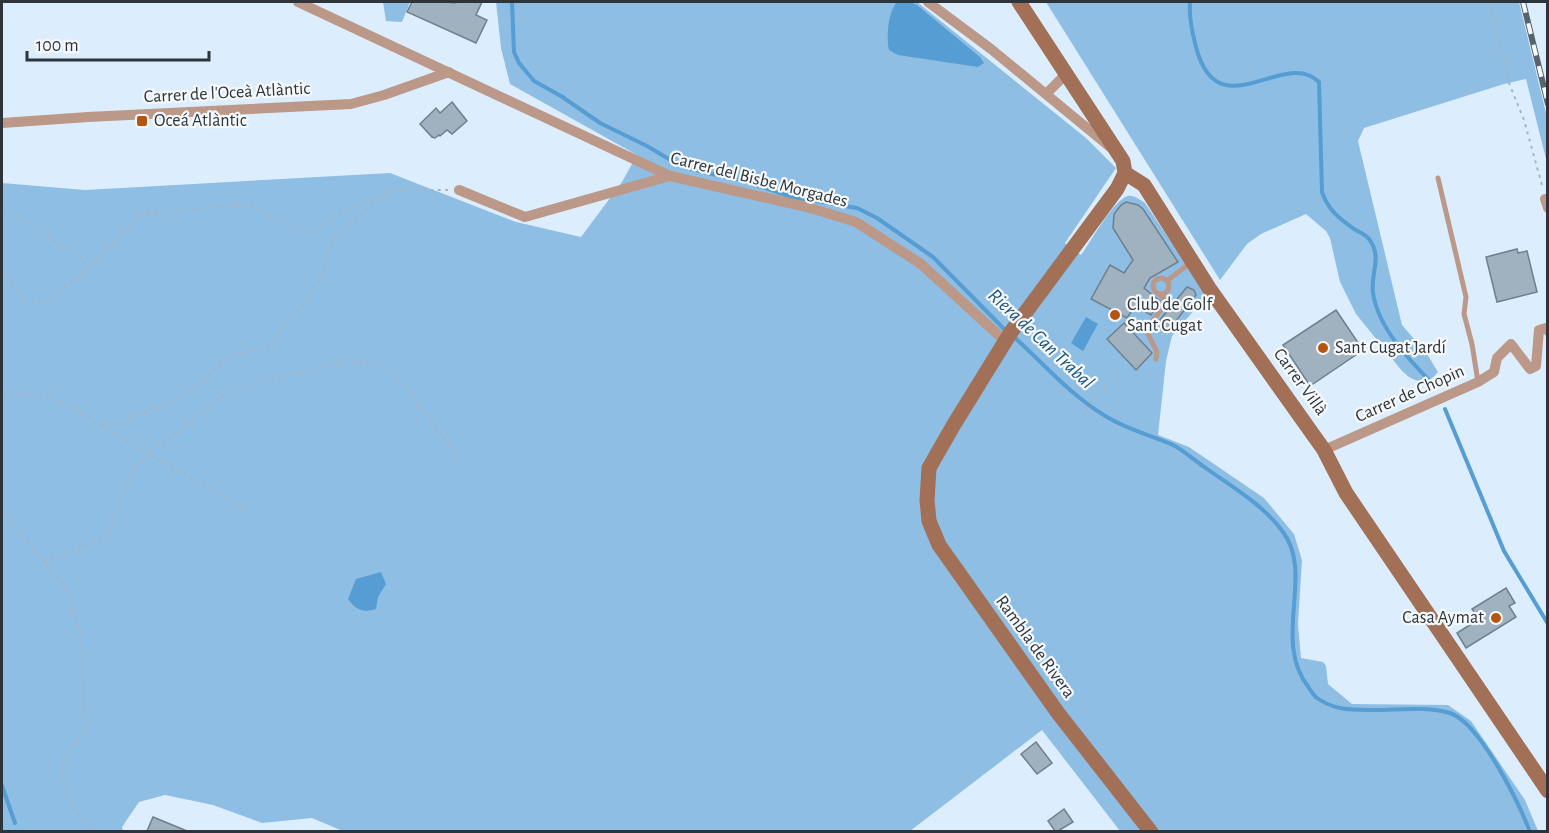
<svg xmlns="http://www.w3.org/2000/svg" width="1549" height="833" font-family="'Alegreya Sans',sans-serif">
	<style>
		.green { fill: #8fbee4 }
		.water { fill: #559dd2 }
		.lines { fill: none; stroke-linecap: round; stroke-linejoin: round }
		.stream { stroke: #559dd2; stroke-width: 4 }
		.building { fill: #a0b2c0; stroke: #6f7f8d; stroke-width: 1.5 }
		.path { stroke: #a6b4c1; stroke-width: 2; stroke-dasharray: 3 4.5; stroke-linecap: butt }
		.lane { stroke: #bb9887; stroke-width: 5 }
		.street { stroke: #bb9887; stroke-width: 10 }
		.secondary { stroke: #a17056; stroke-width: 15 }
		.rail-casing { stroke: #59636b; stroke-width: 6 }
		.rail { stroke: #f6f9fc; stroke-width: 4; stroke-dasharray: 11; stroke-linecap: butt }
		.poi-dot { fill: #b55512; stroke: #f6f9fc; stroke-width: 2 }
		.labels { text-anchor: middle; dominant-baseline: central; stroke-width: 4.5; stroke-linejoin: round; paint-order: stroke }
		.street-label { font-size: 18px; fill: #2d343a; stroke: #f6f9fc }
		.poi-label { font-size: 18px; fill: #2d343a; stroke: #f6f9fc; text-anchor: start }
		.water-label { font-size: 20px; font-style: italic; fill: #1f5479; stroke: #f6f9fc }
	</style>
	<rect width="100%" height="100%" fill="#dceefe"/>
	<!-- green -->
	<g class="green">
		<polygon points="383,2 410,2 402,22 386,21"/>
		<path d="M496,2h421l169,136 30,30 -51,75 16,12c9,-12 33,-56 47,-59 6,-1 12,4 17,7l62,92 -35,41 -6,25 -8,74 31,12 75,51 30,36 8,26 -4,64 3,34 22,4 3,4 2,18 24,20 96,1 23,16 54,79 13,31h-418l-78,-101 -132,101 -565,1 -33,-14 -50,5 -49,-18 -48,-10 -26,7 -17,25 1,4h-121v-648l83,7 305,-17 126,49 65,15 41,-55 15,-27 -127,-71 -9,-36z"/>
		<path d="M1046,2h473l28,115v46l-21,-84 -22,5 -140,44 -6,13 44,184 25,29 11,18c-9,11 -17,12 -29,5l-7,-6 -46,-57 -16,-32 -10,-44 -4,-7 -20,-17 -45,20 -14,10 -27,36z"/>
	</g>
	<!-- water -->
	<g class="water">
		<path d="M897,2h13l7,3 63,52 4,6 -6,4 -80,-12 -9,-5c-3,-13 -1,-38 8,-48z"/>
		<polygon points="1086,317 1098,324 1083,351 1071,343"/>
		<path d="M381,572l5,12 -8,13 -2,12c-13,4 -20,1 -28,-10l8,-20z"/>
	</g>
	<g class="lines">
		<!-- stream -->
		<g class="stream">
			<polyline points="512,2 514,52 519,63 534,81 561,96 600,123 647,146 679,165 703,172 741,180 792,197 857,208 877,218 933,257 1006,331"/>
			<path d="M1190,2c-1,16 2,29 6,45 22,84 88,0 123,35l3,110c6,18 17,26 32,37 5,3 12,6 15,10 14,18 1,35 4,54 5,35 37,68 61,92"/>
			<path d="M1014,337c30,27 57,59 93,80 21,13 44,18 66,28 10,5 20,14 30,21 27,20 60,38 80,66 32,43 -12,108 26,156 2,3 5,8 8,10 18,13 37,12 57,12 25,0 52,-4 76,3 30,10 69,90 80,119"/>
			<polyline points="1445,409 1504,551 1548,624"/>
			<polyline points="2,786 15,823"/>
		</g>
	</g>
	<!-- building -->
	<g class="building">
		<polygon points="412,2 449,2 453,3 459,2 482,2 476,15 487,20 476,43 407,12"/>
		<polygon points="452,102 467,121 452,134 447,130 440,136 439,135 435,138 432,137 420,124 436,108 440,113"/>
		<polygon points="1126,202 1138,205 1143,209 1178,262 1150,278 1144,288 1160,301 1151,315 1135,306 1127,318 1091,299 1110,265 1124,273 1133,260 1113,228 1114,214 1121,205"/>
		<polygon points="1517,249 1518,253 1527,251 1537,292 1497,302 1486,257"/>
		<polygon points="1187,287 1194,290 1196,295 1169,330 1159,321"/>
		<polygon points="1336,310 1363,350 1310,386 1283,345"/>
		<polygon points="1124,323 1152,353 1136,370 1107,339"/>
		<polygon points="1506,588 1515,603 1509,606 1516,617 1466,648 1457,633 1479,619 1472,609"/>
		<polygon points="1036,742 1052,763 1037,774 1021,754"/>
		<polygon points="1064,809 1073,822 1058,831 1055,831 1048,821"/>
		<polygon points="153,817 187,831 147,831"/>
	</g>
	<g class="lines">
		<!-- path -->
		<g class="path">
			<polyline points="1490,2 1509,83 1524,120 1543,189"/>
			<polyline points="2,211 29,223 54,241 80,255 87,269"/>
			<polyline points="2,271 24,302 49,300 87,269 140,214 249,204 272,218 295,226 315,230 354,204 397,190 448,190"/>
			<polyline points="2,396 23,393 59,401 245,510"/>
			<polyline points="1083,417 1093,399 1119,368"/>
			<polyline points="101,426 122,421 171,402 197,385 214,368 232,355 270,346 318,284 335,238 380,196"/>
			<path d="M2,513l55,64 12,19 12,39 5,98c-5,5 -12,10 -17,16 -15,20 0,62 18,76 4,3 9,5 13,7"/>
			<polyline points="43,562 105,538 133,471 149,454 229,391 320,367 354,360 393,371 461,461"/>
			<polyline points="959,598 968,611"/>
		</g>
		<!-- lane -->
		<g class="lane">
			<polyline points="1438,178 1466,297 1464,314 1472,344 1478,382"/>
			<circle cx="1161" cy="286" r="8"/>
			<polyline points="1168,280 1190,263"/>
			<polyline points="1156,359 1157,352 1146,330 1165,304 1164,299 1159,294"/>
		</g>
		<!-- street -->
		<g class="street">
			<polyline points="298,2 670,176 807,207 856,222 921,264 1005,341"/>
			<polyline points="928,2 991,49 1110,147"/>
			<polyline points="1046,94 1066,74"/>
			<polyline points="2,123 88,117 351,104 384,95 449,72"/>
			<polyline points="459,190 525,217 670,176"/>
			<polyline points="1545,199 1548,208"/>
			<polyline points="1324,450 1478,382 1494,372 1497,358 1511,344 1530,369 1536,366 1539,330 1546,328 1548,331"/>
		</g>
		<!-- secondary -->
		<g class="secondary">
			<polyline points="1019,2 1123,161 1125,173 1117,189 1011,332 953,426 929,468 927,500 929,521 939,545 1058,713 1151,832"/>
			<polyline points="1125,173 1144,185 1209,288 1324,450 1346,493 1548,791"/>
		</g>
		<defs>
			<polyline id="rail" points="1523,2 1548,104"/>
		</defs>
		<!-- rail casing -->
		<use href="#rail" class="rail-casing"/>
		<!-- rail -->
		<use href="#rail" class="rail"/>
	</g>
	<!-- markers -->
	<g class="poi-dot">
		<rect x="136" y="115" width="12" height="12" rx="3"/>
		<circle cx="1115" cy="315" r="6"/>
		<circle cx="1323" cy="348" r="6"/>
		<circle cx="1496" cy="618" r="6"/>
	</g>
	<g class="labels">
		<!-- street labels -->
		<g class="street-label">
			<text transform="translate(227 93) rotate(-3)">Carrer de l'Oceà Atlàntic</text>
			<text transform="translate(759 180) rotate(14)">Carrer del Bisbe Morgades</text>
			<text transform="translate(1300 382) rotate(54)">Carrer Villà</text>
			<text transform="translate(1410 394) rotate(-24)">Carrer de Chopin</text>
			<text transform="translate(1035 647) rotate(54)">Rambla de Rivera</text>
		</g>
		<!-- poi labels -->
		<g class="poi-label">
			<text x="154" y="121">Oceá Atlàntic</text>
			<text x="1127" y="305">Club de Golf<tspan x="1127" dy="21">Sant Cugat</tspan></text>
			<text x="1335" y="348">Sant Cugat Jardí</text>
			<text x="1484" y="618" text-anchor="end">Casa Aymat</text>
		</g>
		<!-- water labels -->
		<g class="water-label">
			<text transform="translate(1041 339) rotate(43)">Riera de Can Trabal</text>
		</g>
	</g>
	<!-- border -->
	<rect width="1549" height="833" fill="none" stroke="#2d343a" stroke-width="6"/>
	<!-- scale -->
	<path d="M27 51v9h182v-9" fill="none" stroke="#2d343a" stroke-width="3"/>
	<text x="36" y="51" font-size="18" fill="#2d343a" stroke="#f6f9fc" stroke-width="4.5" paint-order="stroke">100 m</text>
</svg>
